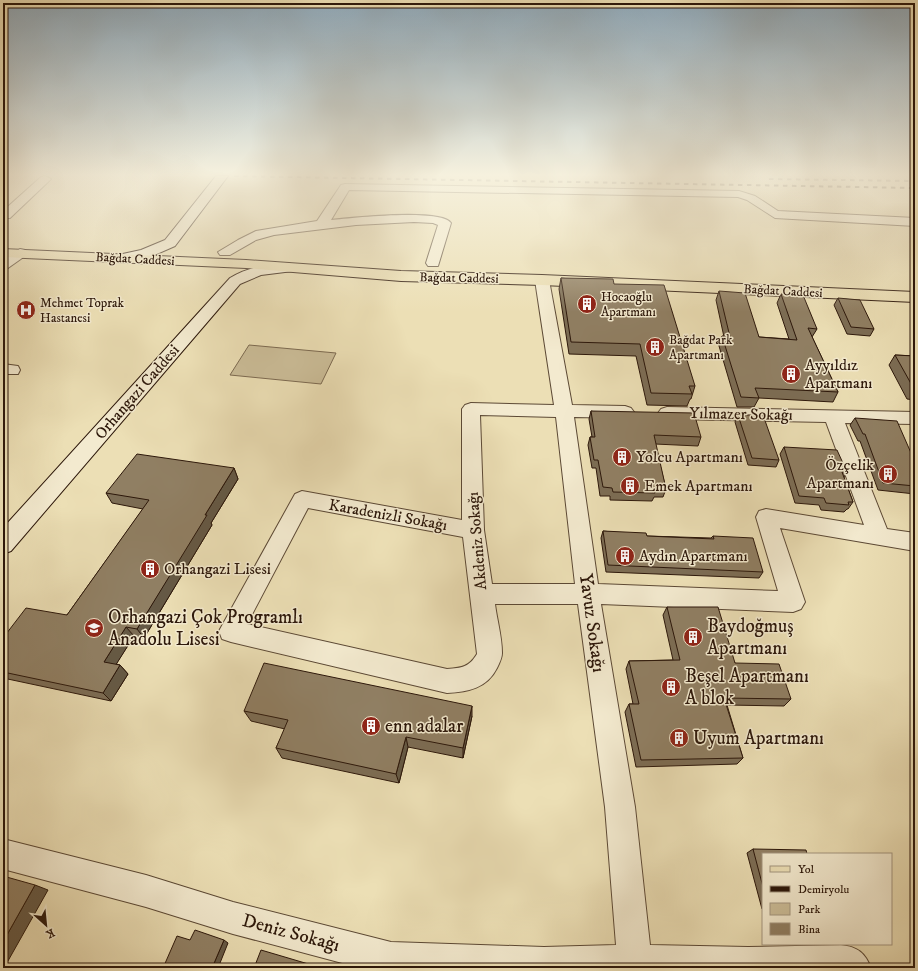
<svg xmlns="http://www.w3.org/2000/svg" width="918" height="971" font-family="'IM FELL DW Pica',serif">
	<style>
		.green { fill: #cbbd98; stroke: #7c6a51 }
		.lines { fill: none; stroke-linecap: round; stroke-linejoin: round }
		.minor-casing { stroke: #5c4935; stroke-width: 2 }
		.secondary-casing { stroke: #2c170a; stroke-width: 2 }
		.primary-casing { stroke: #2c170a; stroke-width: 2 }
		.minor { fill: #f3eacf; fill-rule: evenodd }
		.secondary { fill: #f3eacf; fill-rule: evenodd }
		.primary { fill: #ecdfb5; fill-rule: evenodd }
		.rail { stroke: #2c170a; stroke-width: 2; stroke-dasharray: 4.5 4.5; stroke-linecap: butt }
		.wall { fill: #7c6d55; stroke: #2c170a }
		.shaded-wall { fill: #655945; stroke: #2c170a }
		.building { fill: #907f63; stroke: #2c170a }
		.labels { text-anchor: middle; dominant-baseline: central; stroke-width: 3; stroke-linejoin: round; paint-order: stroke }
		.far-street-label { font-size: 13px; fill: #2c170a; stroke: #f3eacf }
		.far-poi-label { font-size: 13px; fill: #2c170a; stroke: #f3eacf; text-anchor: start }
		.poi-label { font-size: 16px; fill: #2c170a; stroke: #f3eacf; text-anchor: start }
		.street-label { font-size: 16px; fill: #2c170a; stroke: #f3eacf }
		.near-poi-label { font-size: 19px; fill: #2c170a; stroke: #f3eacf; text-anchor: start }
		.near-street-label { font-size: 19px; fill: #2c170a; stroke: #f3eacf }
	</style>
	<rect width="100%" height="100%" fill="#ecdfb5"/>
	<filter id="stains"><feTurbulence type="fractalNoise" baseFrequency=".005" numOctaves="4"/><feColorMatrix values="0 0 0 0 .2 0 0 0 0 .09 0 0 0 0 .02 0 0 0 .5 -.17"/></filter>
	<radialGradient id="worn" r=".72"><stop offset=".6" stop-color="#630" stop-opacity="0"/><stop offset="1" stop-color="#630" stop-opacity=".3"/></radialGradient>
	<!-- green -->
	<polygon class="green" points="249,345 336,353 321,384 230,375"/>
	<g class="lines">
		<defs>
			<g id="minor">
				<polygon points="45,176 51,179 49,181 10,218 3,218 3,211 41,177"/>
				<path d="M345,184l394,7 16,5 23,15 137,7v8l-140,-8 -28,-18 -9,-3 -389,-7 -18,30c19,-2 110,-12 120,3l-13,43h-10l-2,-3 12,-38 -5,-2 -19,-1 -58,3 -82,10 -18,5 -26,15h-10l-2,-3 20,-12 18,-9 61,-10 24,-36z"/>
				<polygon points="20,249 25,250 27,253 25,256 8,268 3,269 3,259"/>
				<path d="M542,276l5,1 2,3 23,125 53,1 6,2 3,4 -3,4 -6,2 -51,-1 24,167 180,7 -22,-74 3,-6 7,-2 98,16 -38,-103 -159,-3 -6,-2 -3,-4 3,-4 6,-2 248,5v12l-70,-1 42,106 28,4v18l-135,-23 25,74 -4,7 -8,3 -192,-8 34,203 15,138 98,2 93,-2c17,2 24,8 30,23h-510l-128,-34 -87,-27 -143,-38v-30l143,36 87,27 158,40 153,5 72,-2 -11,-138 -27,-203h-83c2,16 7,33 7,49 0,5 -3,11 -5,15 -10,20 -29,24 -50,25l-216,-51 -9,-3 -3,-8 76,-137 7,-3 160,29v-111l3,-4 6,-2 83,2 -19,-125 2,-3zM480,415l76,2 19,167h-83l-8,-54zM308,508l155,29 14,117c-8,13 -15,14 -30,15l-200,-45z"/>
				<polygon points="3,364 18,366 20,370 18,374 3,374"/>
			</g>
			<g id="secondary">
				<polygon points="216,176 228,176 175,246 150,257 123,262 118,261 116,258 118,255 141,250 165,240"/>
				<path d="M288,263l5,2 3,3 -3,3 -32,4 -21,9 -229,267 -8,3v-26l227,-250c18,-11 37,-14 58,-15z"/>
			</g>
			<polygon id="primary" points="3,249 246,260 401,271 542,275 915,292 915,302 542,285 401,281 246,268 3,257"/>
		</defs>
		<!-- minor casing -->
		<use href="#minor" class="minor-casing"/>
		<!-- secondary casing -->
		<use href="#secondary" class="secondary-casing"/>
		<!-- primary casing -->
		<use href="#primary" class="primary-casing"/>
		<!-- minor -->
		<use href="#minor" class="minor"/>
		<!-- secondary -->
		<use href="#secondary" class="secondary"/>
		<!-- primary -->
		<use href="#primary" class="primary"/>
		<!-- rail -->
		<g class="rail">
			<polyline points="234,176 915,188"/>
			<polyline points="769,179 915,181"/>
		</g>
	</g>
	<!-- wall -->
	<g class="wall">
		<polygon points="561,278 614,284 695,386 691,399 690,399 687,406 647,405 636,356 569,354 559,289"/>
		<polygon points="719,291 759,337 789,339 777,303 781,294 817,329 812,337 838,392 833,402 759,398 754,407 737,407 719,346 722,336 724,337 716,300"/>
		<polygon points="838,298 874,329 870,336 847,334 834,305"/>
		<polygon points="915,304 915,313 912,309"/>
		<polygon points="895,355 915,356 915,400 907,399 889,365"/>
		<polygon points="591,411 701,437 698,446 655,444 666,489 663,497 654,497 652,501 610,500 610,496 600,496 596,468 592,468 588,445 590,437 592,437 589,419"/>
		<polygon points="738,415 779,460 776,467 748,465 735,422"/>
		<polygon points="855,418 915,462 915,494 878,490 860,441 858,441 850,425"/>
		<polygon points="784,447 847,472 844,477 853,502 848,509 847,509 844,512 821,510 819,505 795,503 780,454"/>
		<polygon points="234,468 238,479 211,523 212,525 144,638 134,636 116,664 120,665 128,674 111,701 3,678 3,638 67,615 143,509 112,503 106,493"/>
		<polygon points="603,531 647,536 711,538 713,536 763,572 759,578 606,572 601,538"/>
		<polygon points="667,607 735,663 791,699 784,706 727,705 743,758 737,764 636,767 625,712 629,704 633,704 626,669 629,661 673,660 663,615"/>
		<polygon points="244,711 472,716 463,758 408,747 399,783 282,758 276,748 285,729 251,721"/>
		<polygon points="753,849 763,854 763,909 762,909 747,853"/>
	</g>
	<!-- shaded-wall -->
	<g class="shaded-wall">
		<polygon points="234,468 238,479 211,523 212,525 144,638 137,629 205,515"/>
		<polygon points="126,627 134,636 112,671 104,662"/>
		<polygon points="120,665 128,674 111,701 103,693"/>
		<polygon points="472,706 472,716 463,758 463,748"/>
		<polygon points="406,737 408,747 399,783 396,774"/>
		<polygon points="35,885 48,890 4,968 3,968 3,942"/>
		<polygon points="224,940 228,943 218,968 212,968"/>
	</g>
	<!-- building -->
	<g class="building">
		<polygon points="561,278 613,279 614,284 664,285 695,386 689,386 692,394 651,393 640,344 571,342"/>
		<polygon points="719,291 745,293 759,337 797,340 781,294 803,295 817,329 808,328 838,392 755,388 759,398 741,397 722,336 730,337"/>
		<polygon points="838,298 860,300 874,329 851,327"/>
		<polygon points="895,355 915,356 915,389 914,389"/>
		<polygon points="591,411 694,413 701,437 654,435 666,489 654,489 655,493 613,492 612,488 603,487 598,460 594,460 590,437 595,437"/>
		<polygon points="738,415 763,415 779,460 752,458"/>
		<polygon points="855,418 897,421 915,462 915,486 883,483 865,434 863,434"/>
		<polygon points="784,447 837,450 847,472 842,472 853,502 848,502 849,505 826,503 824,498 799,496"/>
		<polygon points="137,454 234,468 205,515 207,515 137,629 126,627 104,662 120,665 103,693 3,672 3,638 26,608 67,615 149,500 106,493"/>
		<polygon points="603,531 646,533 647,536 714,539 713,536 753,538 763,572 608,565"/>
		<polygon points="667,607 718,607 735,663 779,664 791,699 724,698 743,758 641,760 629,704 639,704 629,661 680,660"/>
		<polygon points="264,663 472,706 463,748 406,737 396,774 276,748 288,720 244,711"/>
		<polygon points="753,849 806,850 807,854 763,854 763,887"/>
		<polygon points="3,876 35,885 3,942"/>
		<polygon points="195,930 224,940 212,968 163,968 177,936 190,940"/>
		<polygon points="261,950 322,968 254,968"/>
	</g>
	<!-- sky -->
	<linearGradient id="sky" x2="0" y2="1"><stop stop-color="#8faabc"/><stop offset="0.56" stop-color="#f6f1de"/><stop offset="1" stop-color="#f6f1de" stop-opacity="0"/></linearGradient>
	<rect width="918" height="312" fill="url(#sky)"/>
	<!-- icons -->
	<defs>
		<symbol id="building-disc" viewBox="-11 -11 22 22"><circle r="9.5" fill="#8f2418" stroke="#f3eacf"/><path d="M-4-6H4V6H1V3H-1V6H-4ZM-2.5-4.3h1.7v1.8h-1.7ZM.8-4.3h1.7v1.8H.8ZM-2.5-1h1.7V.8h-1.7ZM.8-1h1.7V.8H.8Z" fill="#fff"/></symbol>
		<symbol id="hospital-disc" viewBox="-11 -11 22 22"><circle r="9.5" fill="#8f2418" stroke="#f3eacf"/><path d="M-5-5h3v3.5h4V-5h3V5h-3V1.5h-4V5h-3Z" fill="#fff"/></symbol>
		<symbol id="school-disc" viewBox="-11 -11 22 22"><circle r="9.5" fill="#8f2418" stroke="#f3eacf"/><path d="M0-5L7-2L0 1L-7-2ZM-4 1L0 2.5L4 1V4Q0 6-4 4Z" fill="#fff"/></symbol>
	</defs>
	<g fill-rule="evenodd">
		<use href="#building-disc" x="576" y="293" width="22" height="22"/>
		<use href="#hospital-disc" x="15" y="299" width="22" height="22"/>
		<use href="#building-disc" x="644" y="336" width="22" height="22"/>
		<use href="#building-disc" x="780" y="363" width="22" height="22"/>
		<use href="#building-disc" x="611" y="446" width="22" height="22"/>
		<use href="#building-disc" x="877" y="463" width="22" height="22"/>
		<use href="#building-disc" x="619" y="475" width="22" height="22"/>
		<use href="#building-disc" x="614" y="545" width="22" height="22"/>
		<use href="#building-disc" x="139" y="558" width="22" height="22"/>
		<use href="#school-disc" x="83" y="617" width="22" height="22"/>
		<use href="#building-disc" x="682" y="626" width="22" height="22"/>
		<use href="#building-disc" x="660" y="676" width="22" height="22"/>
		<use href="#building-disc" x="360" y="715" width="22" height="22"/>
		<use href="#building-disc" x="668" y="727" width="22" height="22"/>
	</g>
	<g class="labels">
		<!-- far-street labels -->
		<g class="far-street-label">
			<text transform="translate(135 259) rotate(3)">Bağdat Caddesi</text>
			<text transform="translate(459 278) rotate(1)">Bağdat Caddesi</text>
			<text transform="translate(783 291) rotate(3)">Bağdat Caddesi</text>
		</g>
		<!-- far-poi labels -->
		<g class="far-poi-label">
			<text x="601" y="297">Hocaoğlu<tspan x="601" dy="15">Apartmanı</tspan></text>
			<text x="40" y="303">Mehmet Toprak<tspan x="40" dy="15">Hastanesi</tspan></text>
			<text x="669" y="340">Bağdat Park<tspan x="669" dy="15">Apartmanı</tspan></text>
		</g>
		<!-- poi labels -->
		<g class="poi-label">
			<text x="805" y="365">Ayyıldız<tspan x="805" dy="18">Apartmanı</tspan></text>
			<text x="636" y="457">Yolcu Apartmanı</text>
			<text x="874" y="465" text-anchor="end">Özçelik<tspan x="874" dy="18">Apartmanı</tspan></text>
			<text x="644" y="486">Emek Apartmanı</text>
			<text x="639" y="556">Aydın Apartmanı</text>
			<text x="164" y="569">Orhangazi Lisesi</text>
		</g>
		<!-- street labels -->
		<g class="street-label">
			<text transform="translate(137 392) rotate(-49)">Orhangazi Caddesi</text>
			<text transform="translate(741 414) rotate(1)">Yılmazer Sokağı</text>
			<text transform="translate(388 515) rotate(10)">Karadenizli Sokağı</text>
			<text transform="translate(477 541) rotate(-95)">Akdeniz Sokağı</text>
		</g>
		<!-- near-poi labels -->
		<g class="near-poi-label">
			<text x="108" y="617">Orhangazi Çok Programlı<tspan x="108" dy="22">Anadolu Lisesi</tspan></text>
			<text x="707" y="626">Baydoğmuş<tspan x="707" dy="22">Apartmanı</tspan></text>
			<text x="685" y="676">Beşel Apartmanı<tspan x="685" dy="22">A blok</tspan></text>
			<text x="385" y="726">enn adalar</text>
			<text x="693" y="738">Uyum Apartmanı</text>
		</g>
		<!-- near-street labels -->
		<g class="near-street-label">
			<text transform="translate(592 623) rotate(82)">Yavuz Sokağı</text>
			<text transform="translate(291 933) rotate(15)">Deniz Sokağı</text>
		</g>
	</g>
	<!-- margin -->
	<rect width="918" height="971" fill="none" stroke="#ecdfb5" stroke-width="16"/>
	<rect x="4" y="4" width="910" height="963" fill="none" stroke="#2c170a" stroke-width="2"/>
	<rect x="8" y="8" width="902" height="955" fill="none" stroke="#2c170a"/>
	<!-- legend -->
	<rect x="762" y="853" width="130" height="92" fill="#f3eacf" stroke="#a39680"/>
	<rect x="770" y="866" width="20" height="6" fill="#ecdfb5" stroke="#a39680"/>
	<text x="798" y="873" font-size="12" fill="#2c170a">Yol</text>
	<rect x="770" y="886" width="20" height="6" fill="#2c170a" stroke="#a39680"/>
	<text x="798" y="893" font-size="12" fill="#2c170a">Demiryolu</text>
	<rect x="770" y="903" width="20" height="12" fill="#cbbd98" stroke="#a39680"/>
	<text x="798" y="913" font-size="12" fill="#2c170a">Park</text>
	<rect x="770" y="923" width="20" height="12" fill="#907f63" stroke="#a39680"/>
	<text x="798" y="933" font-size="12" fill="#2c170a">Bina</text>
	<!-- north arrow -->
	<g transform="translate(46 925) rotate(153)" stroke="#f3eacf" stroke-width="3" paint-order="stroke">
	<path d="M0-3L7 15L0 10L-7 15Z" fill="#2c170a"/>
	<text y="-6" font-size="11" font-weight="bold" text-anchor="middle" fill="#2c170a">K</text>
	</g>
	<rect width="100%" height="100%" filter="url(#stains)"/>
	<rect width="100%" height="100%" fill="url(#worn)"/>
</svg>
